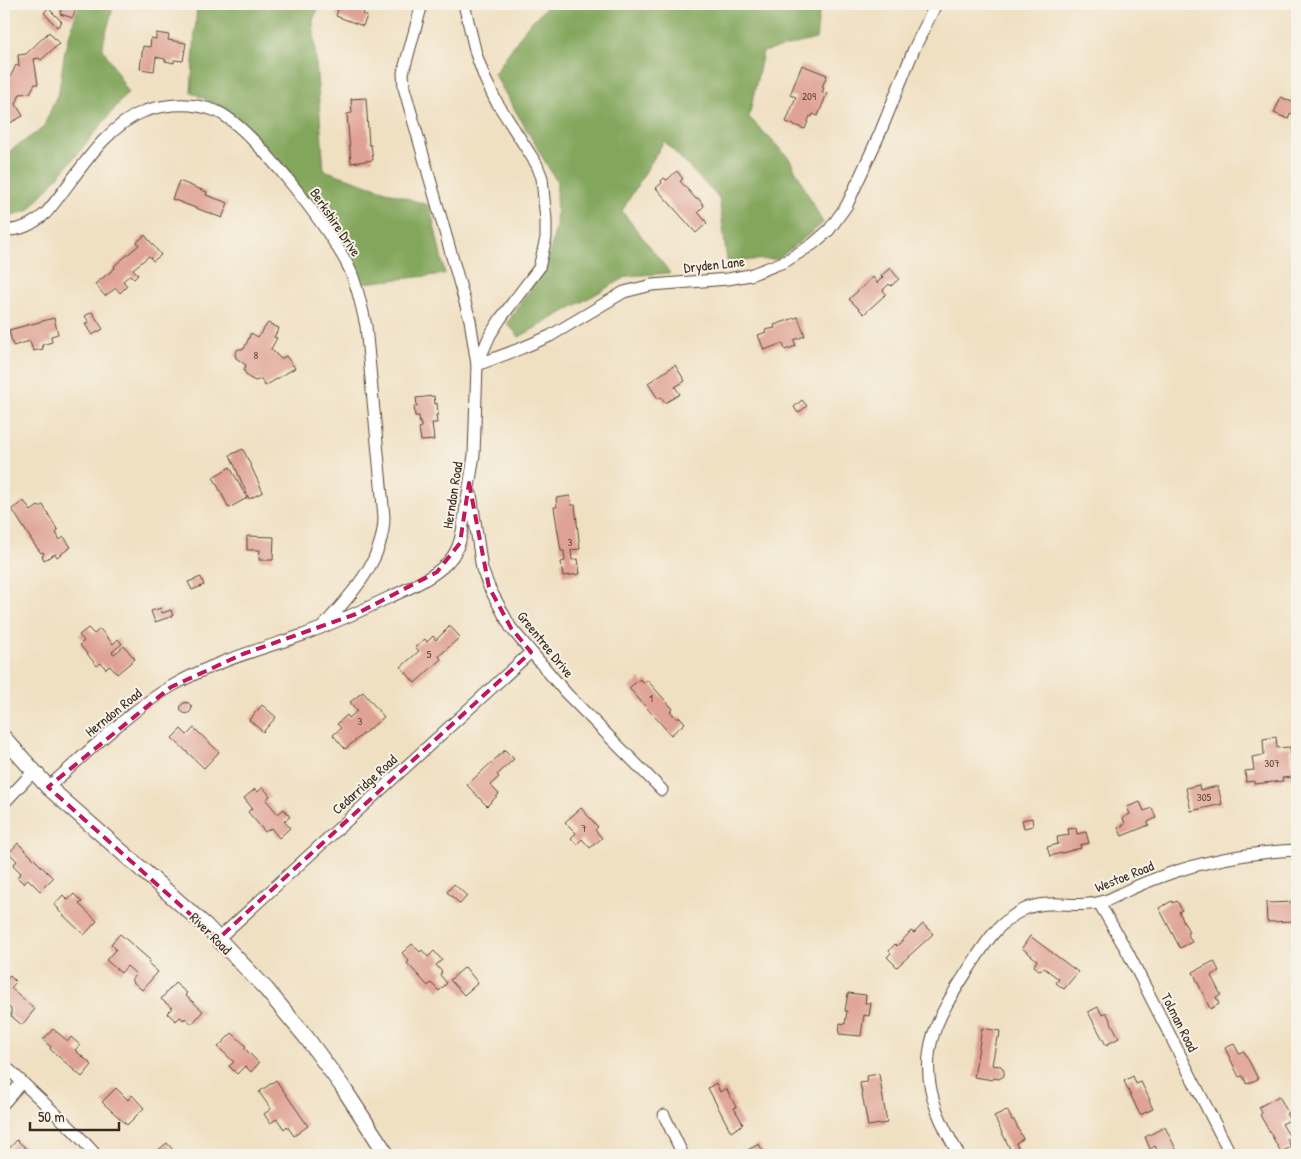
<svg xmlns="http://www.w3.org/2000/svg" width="1301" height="1159" font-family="'Patrick Hand',sans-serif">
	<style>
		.forest { fill: #82a65c; stroke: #5e683d }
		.building { fill: #dfa294 }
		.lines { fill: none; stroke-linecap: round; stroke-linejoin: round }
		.minor-casing { stroke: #564537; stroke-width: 13 }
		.major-casing { stroke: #564537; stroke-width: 17 }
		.minor { stroke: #fff; stroke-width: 11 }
		.major { stroke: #fff; stroke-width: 15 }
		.marked { fill: none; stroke: #c2185b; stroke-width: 4; stroke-dasharray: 10 6; stroke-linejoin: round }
		.labels { text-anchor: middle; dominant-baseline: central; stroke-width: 4; stroke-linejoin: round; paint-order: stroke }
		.number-label { font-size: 11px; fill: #64483c }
		.street-label { font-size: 14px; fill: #3b2a1e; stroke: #f7f3e8 }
	</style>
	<rect width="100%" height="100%" fill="#f7f3e8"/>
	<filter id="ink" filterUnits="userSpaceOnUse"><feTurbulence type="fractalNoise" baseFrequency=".02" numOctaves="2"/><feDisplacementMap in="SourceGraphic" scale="10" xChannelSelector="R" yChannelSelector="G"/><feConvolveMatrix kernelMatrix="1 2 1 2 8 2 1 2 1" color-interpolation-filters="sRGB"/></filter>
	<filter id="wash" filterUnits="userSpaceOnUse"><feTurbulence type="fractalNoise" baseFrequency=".0096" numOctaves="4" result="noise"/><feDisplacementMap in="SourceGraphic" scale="20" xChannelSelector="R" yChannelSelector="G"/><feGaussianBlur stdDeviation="1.12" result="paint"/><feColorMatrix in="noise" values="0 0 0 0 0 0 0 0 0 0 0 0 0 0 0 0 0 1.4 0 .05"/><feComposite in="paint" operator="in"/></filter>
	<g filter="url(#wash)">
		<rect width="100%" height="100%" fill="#f0e0c2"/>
		<!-- forest -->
		<g class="forest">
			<polygon points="79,4 114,4 102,47 128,92 75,157 28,211 4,217 4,155 43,128 59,91 65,50"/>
			<polygon points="197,4 320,4 313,20 324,170 430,206 445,274 364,283 277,158 227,110 191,92"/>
			<polygon points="550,4 820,4 816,39 763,52 749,117 789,158 823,223 778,259 727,261 719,198 664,141 622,211 670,273 628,276 519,337 507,323 546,267 556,227 557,182 494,74 528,25"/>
		</g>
		<g id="blocks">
			<!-- building -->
			<g class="building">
				<polygon points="63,4 76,7 73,18 60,14"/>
				<polygon points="340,4 346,6 346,4 367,4 363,14 367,16 363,26 336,16"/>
				<polygon points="48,8 62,22 57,27 44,13"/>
				<polygon points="49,32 59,44 41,60 39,58 34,59 38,84 35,84 30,93 20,94 16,104 23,116 8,124 4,117 4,84 7,84 16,65 19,67 18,55 26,54"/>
				<polygon points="156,33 169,35 168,40 186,43 183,61 174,60 174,63 165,61 165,59 156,57 154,71 140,69 143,46 150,47 151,38 156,39"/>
				<polygon points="802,65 827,75 822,87 824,88 822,92 827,93 818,116 813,114 812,117 810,116 805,129 786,122 796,97 790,95"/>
				<polygon points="1281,97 1294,103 1293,106 1297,108 1297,116 1290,113 1288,119 1274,113"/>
				<polygon points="366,98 369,145 371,145 373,160 351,163 347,114 352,113 351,99"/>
				<polygon points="677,171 683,179 680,181 696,199 698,198 704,206 698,212 707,223 696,233 656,188 662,183 661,181 664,178 667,180"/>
				<polygon points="179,181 207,192 206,195 228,203 222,218 172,199"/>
				<polygon points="145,235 161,255 153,261 149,256 133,269 138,275 134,279 130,275 123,281 127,286 120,293 116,288 105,296 95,284 115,268 114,266 139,245 137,242"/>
				<polygon points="890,268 899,279 891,286 889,284 883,290 886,294 864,314 849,299 873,277 877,283 883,277 881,276"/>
				<polygon points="92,312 103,329 92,335 85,324 89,322 85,316"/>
				<polygon points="798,317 805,336 794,340 796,346 785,350 783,343 764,350 758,335 766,332 765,330 775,328 774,325"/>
				<polygon points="54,318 58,334 51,336 52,342 42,345 43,349 33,351 30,341 13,346 9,330"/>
				<polygon points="268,323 279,328 274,337 277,338 271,349 281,359 286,356 295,368 265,386 261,379 255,381 248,377 244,371 246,365 236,358 235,354 238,349 244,349 251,333 258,337"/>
				<polygon points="675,365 685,381 675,387 680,394 665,403 661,397 658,399 648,383"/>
				<polygon points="434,396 435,404 437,403 438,415 436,415 437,423 432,423 434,440 421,441 419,428 421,427 421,424 420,424 419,416 415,416 414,406 417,406 416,398"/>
				<polygon points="802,400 807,406 798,413 794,407"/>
				<polygon points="243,449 263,492 249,499 230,455"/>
				<polygon points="230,467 247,498 229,508 213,477"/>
				<polygon points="570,496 571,505 575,505 580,549 571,550 572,560 578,559 580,574 563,576 561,562 565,561 564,551 561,551 554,507 557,507 556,498"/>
				<polygon points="24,501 31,511 38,506 39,507 43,505 58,531 56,533 60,540 64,537 71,547 57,557 55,554 44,560 42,556 44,554 43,552 41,553 34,544 12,509"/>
				<polygon points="247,536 274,537 273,560 259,560 260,550 247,550"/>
				<polygon points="201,577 204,585 192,590 188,582"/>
				<polygon points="161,608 162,613 171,610 173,616 155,622 151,611"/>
				<polygon points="450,626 460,637 439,656 441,659 415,683 401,667 419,651 415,647 425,639 427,642 433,636 436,640"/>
				<polygon points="88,628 94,634 100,629 113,644 118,639 122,644 112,652 114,654 124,646 135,659 117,674 110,666 106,669 101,663 97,666 80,645 84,641 79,635"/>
				<polygon points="640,679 643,683 647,680 673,709 670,711 677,719 680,717 685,723 671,735 629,688"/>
				<polygon points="363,692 384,717 345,749 333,735 341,728 337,724 347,715 349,718 357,711 350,702"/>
				<circle cx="186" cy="708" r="5.5"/>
				<polygon points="262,705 276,717 263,732 249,720"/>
				<polygon points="194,728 219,752 204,768 172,738 181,729 187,735"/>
				<polygon points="1276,737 1277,748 1290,747 1293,777 1282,778 1283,781 1254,784 1254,781 1246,782 1245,771 1254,770 1252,757 1264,755 1263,739"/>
				<polygon points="505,750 514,759 497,775 499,777 490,785 499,794 487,806 467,785"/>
				<polygon points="1199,785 1200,790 1218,786 1222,804 1191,811 1186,788"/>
				<polygon points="263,787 270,796 266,800 278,814 284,809 290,817 284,821 290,828 279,838 271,828 265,832 248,812 252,808 244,798 255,789 258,792"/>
				<polygon points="1140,802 1144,811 1152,808 1156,818 1148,822 1149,825 1122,836 1118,828 1125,824 1123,818 1130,814 1127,807"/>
				<polygon points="581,808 598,827 595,830 602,838 590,848 582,839 577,844 571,838 576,833 565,822"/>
				<polygon points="1032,818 1033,826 1024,828 1022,820"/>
				<polygon points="1076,828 1077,834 1086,832 1089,843 1080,845 1081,848 1050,856 1047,847 1058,844 1057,837 1069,835 1068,829"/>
				<polygon points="18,843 53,878 40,891 28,879 24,884 17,877 21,873 13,865 17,861 9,853"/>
				<polygon points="454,884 467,896 460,904 447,892"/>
				<polygon points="74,894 82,902 79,904 97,921 84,935 58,910 59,909 54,905 63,895 68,900"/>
				<polygon points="1172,901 1173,903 1177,901 1182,910 1179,912 1189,932 1187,933 1192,942 1180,948 1159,908"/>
				<polygon points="1297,902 1297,921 1267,922 1266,903"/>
				<polygon points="923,924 933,934 897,967 887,957 891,953 889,951 895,944 897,946 911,931 914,933"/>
				<polygon points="120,934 150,960 148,963 158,972 142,990 131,980 136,974 127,966 121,973 106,960 116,949 111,944"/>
				<polygon points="1030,936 1078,972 1064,989 1056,983 1059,979 1044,968 1039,970 1034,966 1037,960 1022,948"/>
				<polygon points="412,944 420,952 422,950 428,957 434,951 442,960 436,965 442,972 440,975 447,983 439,991 431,983 428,986 407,963 409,961 402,953"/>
				<polygon points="1214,961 1219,971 1211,976 1221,995 1216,997 1219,1004 1210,1009 1193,972"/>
				<polygon points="465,967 478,983 464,995 450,980"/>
				<polygon points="10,976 16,982 11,988 35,1009 22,1025 11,1016 11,1009 4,1003 4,982"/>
				<polygon points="175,983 187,993 185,995 203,1011 192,1024 185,1018 184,1020 180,1017 176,1021 167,1013 172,1008 161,999"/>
				<polygon points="848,993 866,995 865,1003 871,1003 869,1016 864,1015 861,1036 839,1034 840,1023 845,1024 847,1011 845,1011"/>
				<polygon points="1098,1007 1102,1015 1106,1012 1119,1038 1106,1045 1088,1012"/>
				<polygon points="982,1028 1000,1031 999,1038 997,1038 992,1065 1001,1066 1004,1071 1004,1076 999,1079 993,1078 993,1080 974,1077"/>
				<polygon points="53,1029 68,1041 71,1037 80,1045 75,1050 92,1065 82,1077 50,1049 51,1047 43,1040"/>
				<polygon points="232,1033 246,1046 244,1048 259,1063 251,1072 245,1066 237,1074 229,1066 234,1062 218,1047"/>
				<polygon points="1234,1044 1239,1053 1244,1051 1258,1079 1247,1084 1243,1076 1239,1077 1225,1048"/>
				<polygon points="879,1074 887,1123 868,1126 860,1083 867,1082 866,1076"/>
				<polygon points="1133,1076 1136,1084 1141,1082 1150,1100 1149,1101 1153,1109 1140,1115 1124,1081"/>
				<polygon points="276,1080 308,1126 294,1136 287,1126 284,1129 277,1119 270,1123 264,1114 271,1109 259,1092"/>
				<polygon points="716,1083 720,1092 726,1088 736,1107 734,1108 743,1124 731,1132 708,1088"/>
				<polygon points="116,1088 128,1100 132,1095 144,1108 127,1125 102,1102"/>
				<polygon points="1279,1096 1288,1113 1286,1114 1290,1120 1282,1124 1290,1137 1287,1139 1291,1147 1281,1152 1260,1115 1262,1113 1259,1107"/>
				<polygon points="1007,1110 1012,1120 1014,1120 1023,1139 1016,1143 1020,1152 1013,1155 994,1116"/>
				<polygon points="1165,1127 1179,1155 1159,1155 1155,1146 1150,1149 1145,1137"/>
				<polygon points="17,1140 33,1155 9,1155 6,1152"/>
				<polygon points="167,1143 177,1155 152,1155"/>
				<polygon points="759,1144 765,1155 741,1155 740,1154"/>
			</g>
		</g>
	</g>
	<g filter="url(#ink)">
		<use href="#blocks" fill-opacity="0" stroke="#564537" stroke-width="1"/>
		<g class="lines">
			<defs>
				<g id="minor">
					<polyline points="422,4 403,73 404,88 470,320 477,365 522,348 550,336 624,292 652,285 728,279 750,275 786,261 813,244 829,230 847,205 880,133 914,49 936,4"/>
					<path d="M4,230c17,1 29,-6 42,-17 29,-33 56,-86 99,-102 24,-8 47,-9 71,0 36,15 119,124 135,161 7,17 11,36 15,54l18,191c0,43 -33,78 -60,108"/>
					<polyline points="471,494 482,569 489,587 511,628 566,693 662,790"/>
					<path d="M48,787c40,-34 78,-74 124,-101 41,-24 86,-36 131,-51 29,-11 58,-24 87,-38 20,-9 43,-19 58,-35 9,-9 12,-19 14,-30l12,-77 3,-90 13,-30 11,-17 38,-50 7,-30v-18l-4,-42 -5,-13 -41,-64 -11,-22 -9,-25 -12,-50"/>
					<polyline points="4,803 34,771"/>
					<polyline points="1099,903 1127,951 1231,1155"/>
					<polyline points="218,939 531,652"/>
					<polyline points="4,1065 75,1132 96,1155"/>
					<polyline points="4,1103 21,1083"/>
					<polyline points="664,1115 683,1155"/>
					<path d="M959,1155c-8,-14 -16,-29 -22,-44 -22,-60 1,-95 33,-144 15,-23 28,-45 53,-57 26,-13 55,0 82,-9 6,-2 11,-5 17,-8 16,-8 32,-14 49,-20 41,-14 83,-21 126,-23"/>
				</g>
				<polyline id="major" points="4,738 48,787 206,926 266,989 306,1037 342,1086 387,1155"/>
			</defs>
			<!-- minor casing -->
			<use href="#minor" class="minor-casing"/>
			<!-- major casing -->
			<use href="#major" class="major-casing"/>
			<!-- minor -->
			<use href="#minor" class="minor"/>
			<!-- major -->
			<use href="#major" class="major"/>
		</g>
	</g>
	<!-- marked area -->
	<path class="marked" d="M469,483l20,104 22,41 20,24 -313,287 -170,-152 123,-100 72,-33 113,-40 81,-42 23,-29z"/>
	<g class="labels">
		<!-- number labels -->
		<g class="number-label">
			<text x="809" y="96">209</text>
			<text x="256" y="355">8</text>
			<text x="570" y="542">3</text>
			<text x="429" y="654">5</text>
			<text x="651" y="698">1</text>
			<text x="360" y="721">3</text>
			<text x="1272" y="763">307</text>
			<text x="1204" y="797">305</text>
			<text x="584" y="828">7</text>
		</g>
		<!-- street labels -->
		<g class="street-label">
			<text transform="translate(336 222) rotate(56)">Berkshire Drive</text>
			<text transform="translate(714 264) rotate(-6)">Dryden Lane</text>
			<text transform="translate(452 495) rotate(-81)">Herndon Road</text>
			<text transform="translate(546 644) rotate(51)">Greentree Drive</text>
			<text transform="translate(113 712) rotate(-39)">Herndon Road</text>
			<text transform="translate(364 784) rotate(-42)">Cedarridge Road</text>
			<text transform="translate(1124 876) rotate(-22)">Westoe Road</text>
			<text transform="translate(211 933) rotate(45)">River Road</text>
			<text transform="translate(1180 1022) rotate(63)">Tolman Road</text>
		</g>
	</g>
	<!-- margin -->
	<rect width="1301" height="1159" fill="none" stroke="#f7f3e8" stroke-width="20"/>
	<!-- scale -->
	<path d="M30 1122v8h89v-8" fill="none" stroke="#3b2a1e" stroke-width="2.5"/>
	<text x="38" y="1122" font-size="15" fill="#3b2a1e" stroke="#f7f3e8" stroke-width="4" paint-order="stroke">50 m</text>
</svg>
